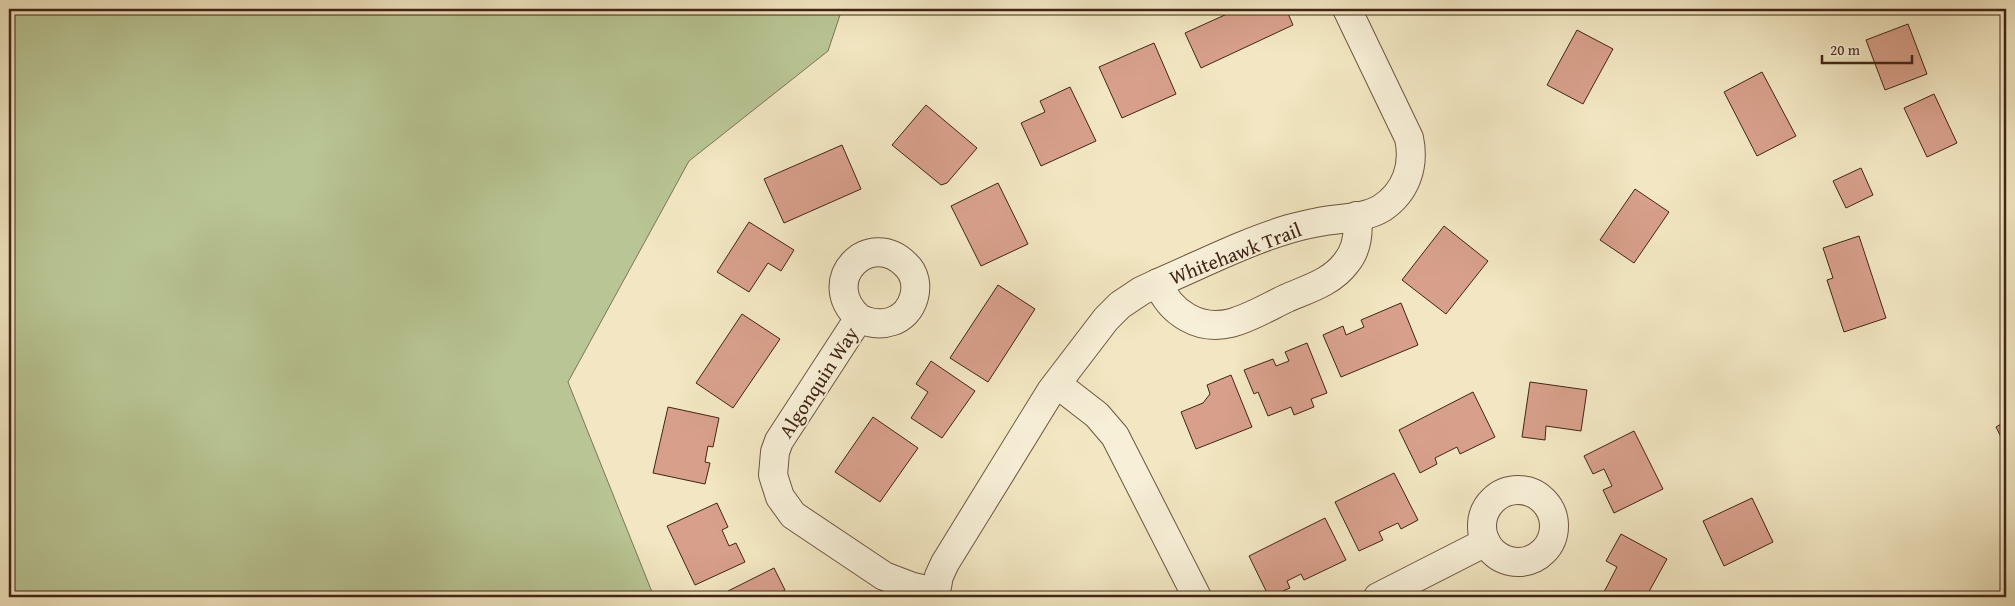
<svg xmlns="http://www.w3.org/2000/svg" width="2015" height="606" font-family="'Gentium Book Plus',serif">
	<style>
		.green { fill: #b9c594; stroke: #7e7455 }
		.building { fill: #d8a08b; stroke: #422416 }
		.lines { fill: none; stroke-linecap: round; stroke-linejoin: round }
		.street-casing { stroke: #6e5541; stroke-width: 30 }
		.street { stroke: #f7efd7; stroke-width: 28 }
		.labels { text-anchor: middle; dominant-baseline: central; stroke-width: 4; stroke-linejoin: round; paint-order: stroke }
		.street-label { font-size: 20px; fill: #422416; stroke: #f7efd7 }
	</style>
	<rect width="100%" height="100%" fill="#f2e7c2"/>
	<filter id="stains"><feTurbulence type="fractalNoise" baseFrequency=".004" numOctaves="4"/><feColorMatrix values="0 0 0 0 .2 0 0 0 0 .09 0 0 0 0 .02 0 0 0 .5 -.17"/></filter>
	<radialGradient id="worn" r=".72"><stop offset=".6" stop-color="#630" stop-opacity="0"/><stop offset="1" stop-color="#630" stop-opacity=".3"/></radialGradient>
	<!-- green -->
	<polygon class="green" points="9,9 842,9 828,51 689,161 568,382 654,597 9,597"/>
	<!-- building -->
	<g class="building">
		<polygon points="1238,9 1286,9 1293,25 1201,68 1185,33"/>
		<polygon points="1908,24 1927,74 1885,90 1866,40"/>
		<polygon points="1577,30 1613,49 1583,104 1547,85"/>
		<polygon points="1154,43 1176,94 1122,118 1099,67"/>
		<polygon points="1762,72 1796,136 1757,156 1724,92"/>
		<polygon points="1070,87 1096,141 1041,166 1021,123 1045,112 1040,101"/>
		<polygon points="1934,94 1957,143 1927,157 1904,108"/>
		<polygon points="926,105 977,148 947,183 941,185 892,145"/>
		<polygon points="842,145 861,189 784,223 764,179"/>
		<polygon points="1861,168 1873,195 1846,208 1833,181"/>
		<polygon points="998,183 1028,244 981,266 951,206"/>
		<polygon points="1635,189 1669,212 1634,263 1600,240"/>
		<polygon points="749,222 794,250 781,271 768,263 749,292 717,272"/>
		<polygon points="1444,226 1488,261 1446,314 1402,280"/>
		<polygon points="1859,236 1886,318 1844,332 1827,280 1833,278 1823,248"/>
		<polygon points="998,285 1035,309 988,382 950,358"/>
		<polygon points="1401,303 1418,345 1341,377 1323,335 1343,326 1346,335 1364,327 1361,320"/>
		<polygon points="742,314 780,339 733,408 696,383"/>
		<polygon points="1307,343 1327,393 1311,399 1314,407 1294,415 1291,407 1268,416 1258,392 1254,394 1244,370 1273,359 1276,366 1289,361 1285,352"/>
		<polygon points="931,361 975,391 942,438 911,418 928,392 916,384"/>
		<polygon points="1231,375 1252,427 1196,449 1181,412 1203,403 1210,394 1207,385"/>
		<polygon points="1530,382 1587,390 1581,431 1546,426 1545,440 1522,437"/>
		<polygon points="1473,392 1495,437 1460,454 1457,447 1435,458 1437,464 1420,473 1399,430"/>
		<polygon points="668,407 719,418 713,447 708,446 705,462 710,463 705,484 653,473"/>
		<polygon points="873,417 918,448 880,502 835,472"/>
		<polygon points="2006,421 2006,447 1996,427"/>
		<polygon points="1634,431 1663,489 1614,513 1603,490 1612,486 1604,469 1593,474 1584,456"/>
		<polygon points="1394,473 1418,520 1401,529 1398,523 1379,532 1383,540 1359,551 1335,502"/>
		<polygon points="1752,498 1773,542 1724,566 1703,521"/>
		<polygon points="717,503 728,527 722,530 729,546 736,543 745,562 695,585 667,526"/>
		<polygon points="1325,518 1346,560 1304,580 1301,574 1287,581 1290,588 1269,597 1249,556"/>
		<polygon points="1621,534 1667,559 1646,597 1610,597 1603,594 1617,567 1606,561"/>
		<polygon points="774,568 785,590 772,597 731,597 728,591"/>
	</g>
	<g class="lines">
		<defs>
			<g id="street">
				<path d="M1158,283c12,30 41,48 73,40 19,-5 39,-17 56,-25 21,-9 45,-16 59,-35 11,-13 13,-30 11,-47"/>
				<path d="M859,318c-42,-38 11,-90 47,-53 9,8 11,21 8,32 -7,26 -34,32 -55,21l-80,123 -4,11 -2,23 7,22 13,18 91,61 29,11 23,5"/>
				<polyline points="1057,384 1097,415 1115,436 1197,597"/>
				<circle cx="1518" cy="526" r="36"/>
				<path d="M935,597l4,-21 6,-13 106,-172 16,-21 39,-51 14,-14 21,-14 17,-8c42,-18 87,-41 131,-54 10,-3 20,-5 30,-7 20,-4 45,-3 63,-14 24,-16 33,-42 27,-70l-62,-129"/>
				<polyline points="1378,597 1486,542"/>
			</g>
		</defs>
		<!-- street casing -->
		<use href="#street" class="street-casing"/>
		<!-- street -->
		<use href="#street" class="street"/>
	</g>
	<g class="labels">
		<!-- street labels -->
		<g class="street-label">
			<text transform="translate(1235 253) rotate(-21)">Whitehawk Trail</text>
			<text transform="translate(818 382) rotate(-57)">Algonquin Way</text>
		</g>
	</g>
	<!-- margin -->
	<rect width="2015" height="606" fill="none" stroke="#f2e7c2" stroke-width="30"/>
	<rect x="10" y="10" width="1995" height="586" fill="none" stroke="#422416" stroke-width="2.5"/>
	<rect x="15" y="15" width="1985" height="576" fill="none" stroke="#422416"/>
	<!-- scale -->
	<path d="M1822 55v8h90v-8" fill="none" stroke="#422416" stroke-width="2.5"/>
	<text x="1830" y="55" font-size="15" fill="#422416" stroke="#f7efd7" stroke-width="4" paint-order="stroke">20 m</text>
	<rect width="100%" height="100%" filter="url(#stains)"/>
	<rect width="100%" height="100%" fill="url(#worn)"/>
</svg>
